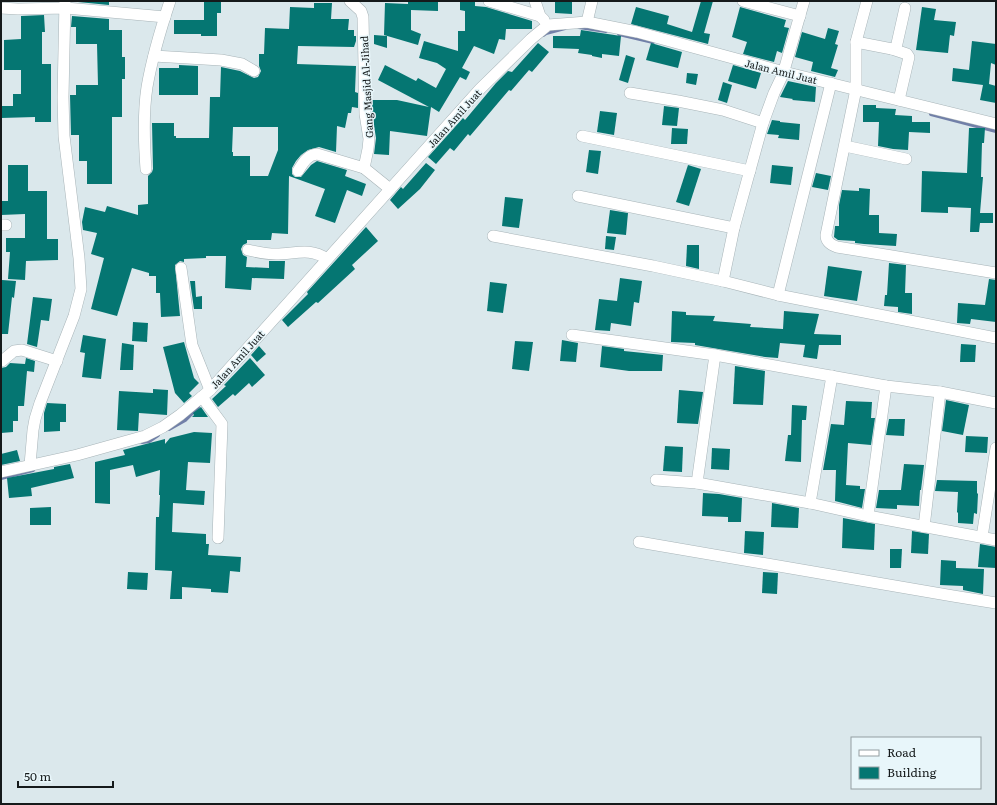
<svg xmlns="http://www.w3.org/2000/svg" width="997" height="805" font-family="Literata,serif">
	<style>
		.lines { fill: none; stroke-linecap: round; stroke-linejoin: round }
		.stream { stroke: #717fa8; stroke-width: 4 }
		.building { fill: #057672; fill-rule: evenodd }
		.minor-casing { stroke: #a8b4b8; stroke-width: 12 }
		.minor { stroke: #fff; stroke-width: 11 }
		.labels { text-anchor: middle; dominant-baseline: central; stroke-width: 3; stroke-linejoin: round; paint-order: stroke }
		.street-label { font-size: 10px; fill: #151a1b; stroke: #e8f6fa }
	</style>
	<rect width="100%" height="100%" fill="#dbe8ec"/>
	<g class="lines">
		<!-- stream -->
		<g class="stream">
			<polyline points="579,27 606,31"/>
			<polyline points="619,34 653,42"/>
			<polyline points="543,35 546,33 565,28"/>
			<polyline points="931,114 996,131"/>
			<polyline points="169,429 185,420 198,407"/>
			<polyline points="142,442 149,441 158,435"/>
			<polyline points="1,478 33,470"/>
		</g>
	</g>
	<!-- building -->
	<g class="building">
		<polygon points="78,1 109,1 109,5 78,2"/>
		<polygon points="204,1 221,1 221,13 217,13 217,36 201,36 201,34 174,34 174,20 204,20"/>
		<polygon points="408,1 438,1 438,11 411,10 411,30 421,34 418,45 384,35 385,3 408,4"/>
		<polygon points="460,1 475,1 475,6 486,7 532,21 532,29 506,29 505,40 499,39 494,54 474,46 462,68 470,72 466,80 460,77 439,112 431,107 427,136 390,131 389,155 374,154 376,138 372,113 372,100 397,100 429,107 378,80 385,65 416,81 418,78 436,88 446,69 437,63 419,58 424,41 458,51 458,31 465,31 465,11 460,10"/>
		<polygon points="555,1 572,1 572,14 555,13"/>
		<polygon points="701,1 713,1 704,33 710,34 708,44 631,24 636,7 669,16 667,24 692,32"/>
		<path d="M314,3h18l-1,16h18l-1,11h6v6h2v5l-2,6 -56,-1 -1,18 59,2 -1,26 3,1v15l-6,-1 -1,6h-3l-3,15 -8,-2 -1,26 -17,-5 -11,3 -7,5 -5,6 -4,7v6l3,3h6l10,-12 6,-4 30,9 -2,6 21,8 -4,12 -15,-6 -12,33 -20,-7 10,-27 -36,-13 -1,58 -16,-1 -1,7h-24v3l-4,2 -2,4 2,6 4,2 -1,10 23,1v-7h16l-1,18 -32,-1 -1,12 -26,-2 1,-32h-20v2l-22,1v3l-4,-1 -5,4 5,51 -19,1 -1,-24h-4v-17h-7v-3l-17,-5 -15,48 -26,-7 13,-51 -13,-4 6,-21 -14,-3 -1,-8 3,-15 20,5 2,-6 31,9v-10l10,-1v-28l4,-4 1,-3 -1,-46h22v13h2v2h33l1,-41h10l1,-30 19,4 14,7 4,-1 3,-6 -2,-5v-12h5l1,-26 24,1 1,-22 24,1zM233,127h45v23l-10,26h-18v-20h-17v-4h-1z"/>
		<polygon points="740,7 786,20 784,27 789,28 782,53 777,51 774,62 743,54 747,42 732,37"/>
		<polygon points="922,7 936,9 934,20 956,22 954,36 950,35 948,53 916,50"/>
		<polygon points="44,15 45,32 42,32 42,64 51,64 51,122 35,122 35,117 1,118 1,106 13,106 13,94 21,94 21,70 4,70 4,40 21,39 21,16"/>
		<polygon points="72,16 109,19 109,30 122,30 122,57 125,57 125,79 122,79 122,117 112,117 112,184 87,184 87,161 79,161 79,135 71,135 70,95 76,95 76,85 98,85 97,44 76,44 76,27 71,27"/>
		<polygon points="828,28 839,31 835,44 838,45 831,68 838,70 835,77 811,71 813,62 795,57 802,32 825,39"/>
		<polygon points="581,30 621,36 619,56 602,54 602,58 592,56 592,55 578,53 579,49 553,48 553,36 580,36"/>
		<polygon points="374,35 387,36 387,48 374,44"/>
		<polygon points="972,41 996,44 996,65 991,63 989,84 996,86 996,103 980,100 983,85 952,81 953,68 969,70"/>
		<polygon points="538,43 549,52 532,72 529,70 511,91 509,90 470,136 468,134 454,151 450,148 436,164 428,157 463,118 465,120 496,83 508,71 512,72"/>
		<polygon points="651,43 682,52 678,68 646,60"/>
		<polygon points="626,55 635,58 628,83 619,80"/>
		<polygon points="179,65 198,66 198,95 159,95 159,68 179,68"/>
		<polygon points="733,65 761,73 756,89 728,81"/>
		<polygon points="687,73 698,74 696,85 686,83"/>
		<polygon points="788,81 816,87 815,102 792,100 793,99 780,97"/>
		<polygon points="723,82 732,85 727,103 718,100"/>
		<polygon points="863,105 876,105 876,108 896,109 895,115 912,116 912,122 930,122 930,133 909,132 908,150 893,149 878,146 879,122 863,122"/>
		<polygon points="664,106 679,108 677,126 662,125"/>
		<polygon points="600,111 617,113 614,135 597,132"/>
		<polygon points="772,120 780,121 780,122 800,124 799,140 778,138 779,135 767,134"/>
		<polygon points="672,128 688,129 687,144 671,144"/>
		<polygon points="969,128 985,128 984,143 982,143 981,177 983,177 980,213 993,213 993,223 980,223 979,232 970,232 971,208 948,207 948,213 921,212 922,171 967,173"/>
		<polygon points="589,150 601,151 598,174 586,172"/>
		<polygon points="426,163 435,170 420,189 398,209 390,200 401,187 403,189"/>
		<polygon points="8,165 28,165 28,191 47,191 47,239 58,239 58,260 26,261 25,280 8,279 10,252 6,252 6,238 25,238 25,214 1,215 1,201 8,201"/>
		<polygon points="688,165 701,169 689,206 676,202"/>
		<polygon points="772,165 793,167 791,185 770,183"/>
		<polygon points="816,173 831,176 828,190 812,187"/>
		<polygon points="859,188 870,189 869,215 879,215 879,233 897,234 896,246 864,244 855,243 855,241 838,240 834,237 835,226 839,226 839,205 842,190 859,191"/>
		<polygon points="505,197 523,199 519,228 502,226"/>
		<polygon points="610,210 628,213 626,235 607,233"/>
		<polygon points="366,227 378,241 352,265 355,269 318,303 316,302 288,327 282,320 308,294 307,292"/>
		<polygon points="606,236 616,237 614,250 605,249"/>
		<polygon points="687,245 699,245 699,269 686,266"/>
		<polygon points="889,263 906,265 905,293 912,293 912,314 898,312 898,307 884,306 885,295 887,295"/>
		<polygon points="828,266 862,271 857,301 824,296"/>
		<polygon points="620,278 642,281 639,303 634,302 631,326 611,323 610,331 595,330 599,299 617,301"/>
		<polygon points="989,279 996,280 996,322 971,319 970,324 957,323 958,303 985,305"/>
		<polygon points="2,280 16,281 14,298 12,297 8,334 1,334"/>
		<polygon points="190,281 195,281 196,297 202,296 202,309 194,309"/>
		<polygon points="490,282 507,284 503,313 487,311"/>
		<polygon points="33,297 52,299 49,321 41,320 37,347 27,344"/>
		<polygon points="672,311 686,312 686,315 715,316 713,321 751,324 750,327 783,329 784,311 819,314 814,334 841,335 841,345 819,345 817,359 803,357 805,345 780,343 778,358 765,357 695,345 695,343 671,342"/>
		<polygon points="133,322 148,323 147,342 132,341"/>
		<polygon points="83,335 106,339 101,379 82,377 85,353 80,352"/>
		<polygon points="562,340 578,343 576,362 560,361"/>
		<polygon points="515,341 533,342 529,371 512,369"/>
		<polygon points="184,342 194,378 199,383 189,393 192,396 184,403 175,393 163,347"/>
		<polygon points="122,343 134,345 133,370 120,370"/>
		<polygon points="961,344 976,345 975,362 960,362"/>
		<polygon points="259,346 266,354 257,362 251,355"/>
		<polygon points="602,346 624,349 624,351 663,355 662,371 629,371 600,367"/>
		<polygon points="26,358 35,361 34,372 27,371 24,406 18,406 18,421 13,421 13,432 1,433 1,368 6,367 10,363 25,364"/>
		<polygon points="250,358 265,375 252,387 249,383 235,396 233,394 218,407 212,399 226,386 224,385"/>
		<polygon points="735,366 765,371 763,405 733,404"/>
		<polygon points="153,389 168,390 167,415 139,413 138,431 117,430 119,391 153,393"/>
		<polygon points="679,390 703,392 698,424 677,423"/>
		<polygon points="946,400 969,405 963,435 942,431"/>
		<polygon points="846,401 872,402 871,418 875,418 871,445 848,443 846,485 860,486 860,489 865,489 862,508 835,501 836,470 823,470 831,424 844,425"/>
		<polygon points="47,403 66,404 66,422 60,422 60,431 44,432 44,413"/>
		<polygon points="792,405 807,406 806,420 802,420 801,462 785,461 788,435 791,435"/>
		<polygon points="201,407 208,417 192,417 194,415 193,413"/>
		<polygon points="889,419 905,419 904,436 886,435"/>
		<polygon points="194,432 212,433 210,463 188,462 186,490 205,491 204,505 173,503 172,532 206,534 206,544 209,544 208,555 241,557 240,572 230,571 228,593 211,592 211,589 182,587 182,599 170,599 172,571 155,570 156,517 159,517 160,495 159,495 160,470 136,477 133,465 110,470 110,504 95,503 95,462 125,455 123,450 165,439 165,444 170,438"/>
		<polygon points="966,436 988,437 987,453 965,452"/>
		<polygon points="665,446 683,447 682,472 663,471"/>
		<polygon points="712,448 730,449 729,470 711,469"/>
		<polygon points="17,450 20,461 1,465 1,454"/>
		<polygon points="70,464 74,478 31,488 32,496 9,498 7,478 54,469 54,467"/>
		<polygon points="904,464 924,465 921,490 920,490 919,506 897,505 897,509 876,508 879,490 901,490"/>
		<polygon points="937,480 977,481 977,493 978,494 977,514 974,513 973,524 958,523 958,513 957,512 958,492 935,491"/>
		<polygon points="703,493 719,494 742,498 741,522 728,522 728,517 702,516"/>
		<polygon points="772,503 799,508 798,528 771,527"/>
		<polygon points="51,507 51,525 30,525 30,508"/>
		<polygon points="843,518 875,524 874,550 842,548"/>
		<polygon points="745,531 764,532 763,555 744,553"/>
		<polygon points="912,531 929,534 928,554 911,553"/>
		<polygon points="980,544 996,547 996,568 978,567"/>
		<polygon points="890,549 902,549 901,568 890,568"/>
		<polygon points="941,560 956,561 956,568 984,569 983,594 963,590 963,586 940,585"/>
		<polygon points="128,572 148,573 147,590 127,589"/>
		<polygon points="763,572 778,573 777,594 762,593"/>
	</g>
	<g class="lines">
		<defs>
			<g id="minor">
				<polyline points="350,1 361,11 363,17 365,114 369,139 368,149 364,168 390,189"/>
				<polyline points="489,1 540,16"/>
				<polyline points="535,1 540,16 544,20"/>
				<polyline points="743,1 800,16"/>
				<path d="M867,1l-11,41v47l-30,146c0,7 5,10 11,12l159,26"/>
				<polyline points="1,8 18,9 66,8 165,17"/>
				<polyline points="587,22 592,1"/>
				<polyline points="856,42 892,49 896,48 905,8"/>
				<polyline points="892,49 907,54 909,57 899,100"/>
				<polyline points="154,56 221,60 242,64 254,71"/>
				<polyline points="630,93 678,101 723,110 763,123"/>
				<polyline points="582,136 750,171"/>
				<polyline points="845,146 906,159"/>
				<path d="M146,169c-2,-27 -3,-56 1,-82 5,-29 14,-59 23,-86"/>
				<path d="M298,171c5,-8 9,-16 19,-17l47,14"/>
				<polyline points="578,196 734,228"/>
				<polyline points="1,225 6,225"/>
				<polyline points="493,236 653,266 723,281 778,295 996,338"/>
				<path d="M248,250c9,2 19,4 28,4 19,0 34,-7 51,5"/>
				<polyline points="181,268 192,345 210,390"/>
				<polyline points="723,281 734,228 763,123 774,93 783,74 804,1"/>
				<polyline points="778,295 831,83"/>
				<polyline points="572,335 715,355 886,386 940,392 996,403"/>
				<polyline points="715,355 697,483 810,503 868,516 996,540"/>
				<polyline points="2,361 14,351 22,350 57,361"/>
				<polyline points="202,397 222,424 218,538"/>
				<polyline points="30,465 33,430 35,419 40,403 74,316 81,289 79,258 64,136 63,97 65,1"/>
				<polyline points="1,472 77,455 145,436 163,427 180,415 210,390 480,89 531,39 548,25 587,22 637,32 784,72 996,124"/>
				<polyline points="656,480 697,483"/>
				<polyline points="810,503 832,376"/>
				<polyline points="868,516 886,386"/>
				<polyline points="924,527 940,392"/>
				<polyline points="982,537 996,448"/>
				<polyline points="639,542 953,596 996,603"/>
			</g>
		</defs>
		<!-- minor casing -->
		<use href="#minor" class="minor-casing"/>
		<!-- minor -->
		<use href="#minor" class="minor"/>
	</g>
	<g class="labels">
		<!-- street labels -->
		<g class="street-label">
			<text transform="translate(781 71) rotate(14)">Jalan Amil Juat</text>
			<text transform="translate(366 87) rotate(-93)">Gang Masjid Al-Jihad</text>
			<text transform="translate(454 118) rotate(-48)">Jalan Amil Juat</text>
			<text transform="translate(237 359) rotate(-48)">Jalan Amil Juat</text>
		</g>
	</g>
	<!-- border -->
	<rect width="997" height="805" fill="none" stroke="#151a1b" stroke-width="4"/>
	<!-- legend -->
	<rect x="851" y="737" width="130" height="52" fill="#e8f6fa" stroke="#949ea1"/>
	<rect x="859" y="750" width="20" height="6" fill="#ffffff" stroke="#949ea1"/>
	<text x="887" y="757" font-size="12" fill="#151a1b">Road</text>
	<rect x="859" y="767" width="20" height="12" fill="#057672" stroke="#949ea1"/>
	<text x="887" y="777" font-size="12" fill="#151a1b">Building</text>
	<!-- scale -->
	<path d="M18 781v6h95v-6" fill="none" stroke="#151a1b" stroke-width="2"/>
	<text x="24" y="781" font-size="12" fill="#151a1b" stroke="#e8f6fa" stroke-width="3" paint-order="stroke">50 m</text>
</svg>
